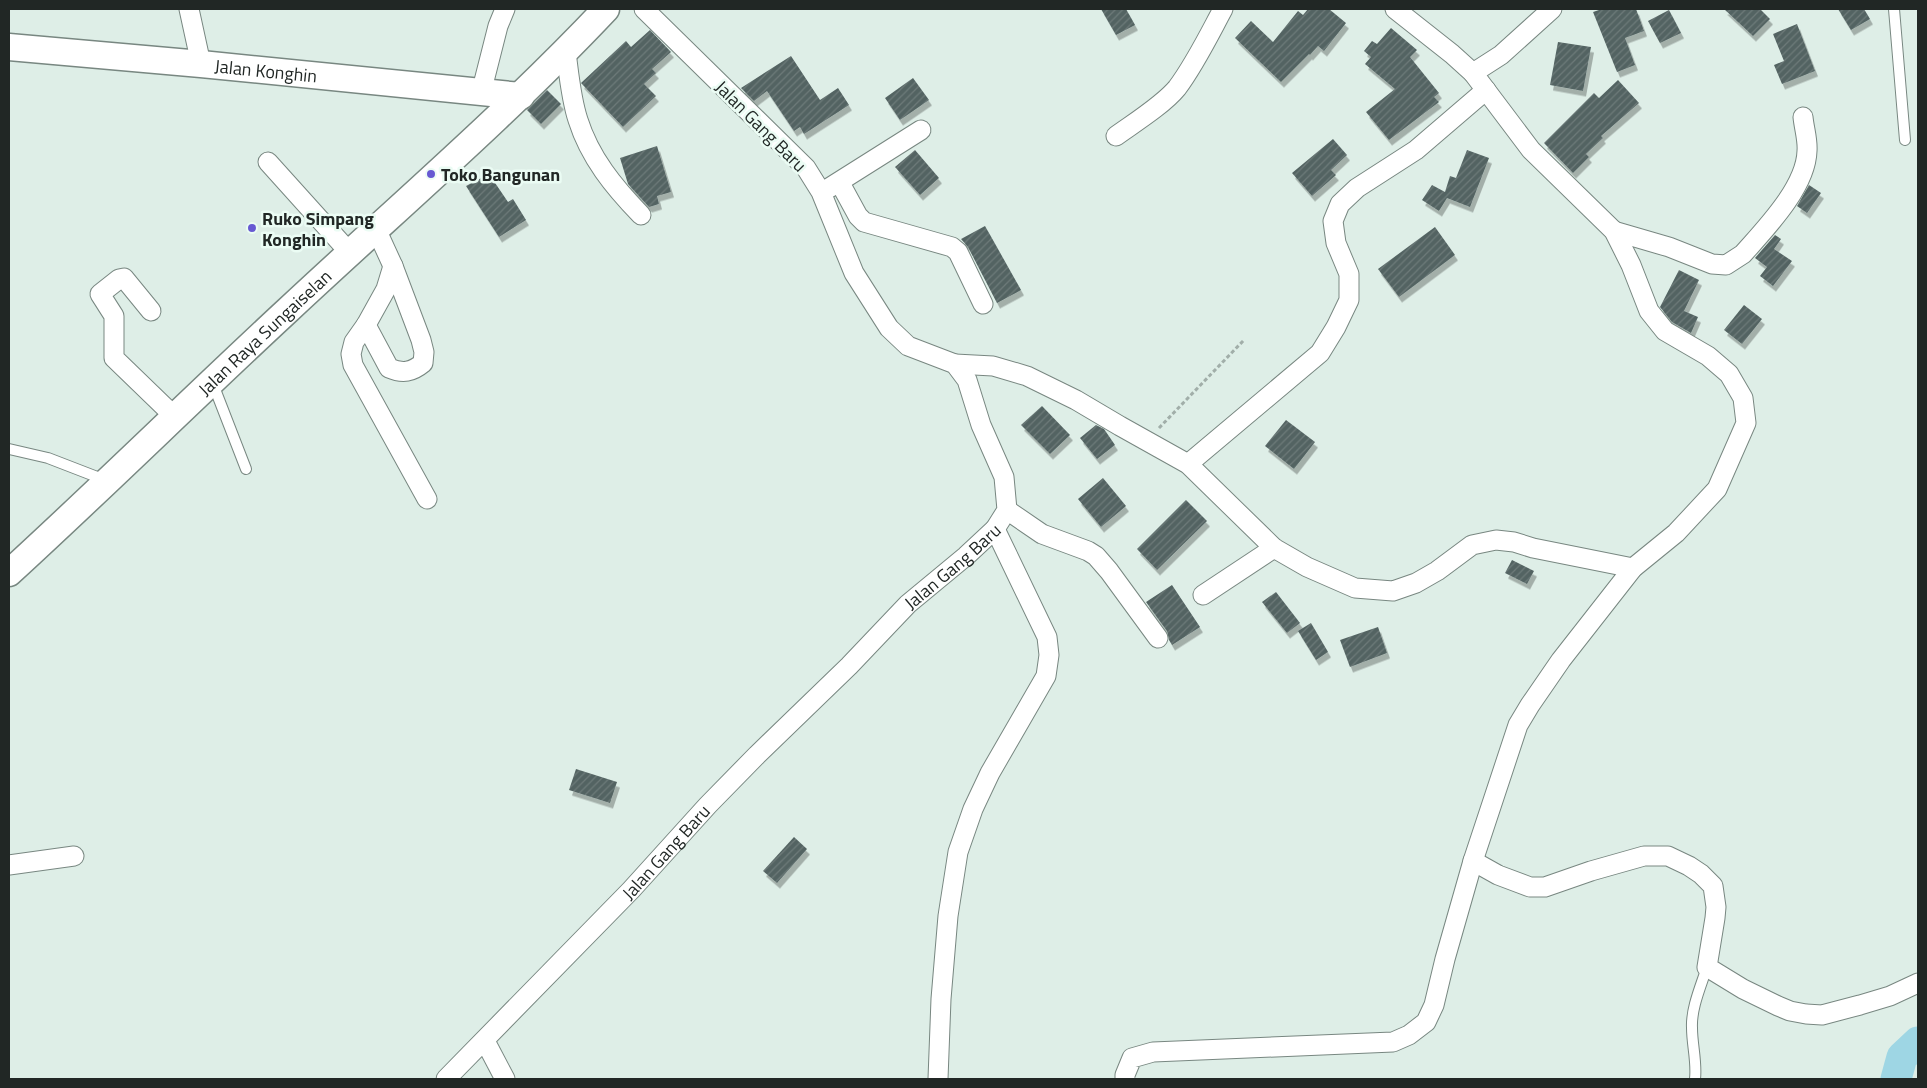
<svg xmlns="http://www.w3.org/2000/svg" width="1927" height="1088" font-family="'Titillium Web',sans-serif">
	<style>
		.lines { fill: none; stroke-linecap: round; stroke-linejoin: round }
		.river { stroke: #9ed6e4; stroke-width: 31 }
		.building { fill: url(#building-hatch); filter: url(#shadow) }
		.lane-casing { stroke: #788781; stroke-width: 12 }
		.street-casing { stroke: #788781; stroke-width: 21 }
		.secondary-casing { stroke: #788781; stroke-width: 29 }
		.path { stroke: #a1aea9; stroke-width: 3; stroke-dasharray: 4 2.5; stroke-linecap: butt }
		.lane { stroke: #fff; stroke-width: 10 }
		.street { stroke: #fff; stroke-width: 19 }
		.secondary { stroke: #fff; stroke-width: 26 }
		.poi-dot { fill: #6759d2; stroke: #ebfcf4; stroke-width: 2 }
		.labels { text-anchor: middle; dominant-baseline: central; stroke-width: 5; stroke-linejoin: round; paint-order: stroke }
		.street-label { font-size: 18px; fill: #212725; stroke: #ebfcf4 }
		.poi-label { font-size: 18px; font-weight: bold; fill: #212725; stroke: #ebfcf4; text-anchor: start }
	</style>
	<defs>
		<pattern id="building-hatch" width="6" height="6" patternUnits="userSpaceOnUse" patternTransform="scale(1.25)"><rect width="6" height="6" fill="#536362"/><path d="M-1 1l2-2M0 6l6-6M5 7l2-2" fill="none" stroke="#6d7a79"/></pattern>
		<filter id="shadow"><feDropShadow dx="3" dy="5.5" stdDeviation="0" flood-color="#0004"/></filter>
	</defs>
	<rect width="100%" height="100%" fill="#deeee7"/>
	<g class="lines">
		<!-- river -->
		<polyline class="river" points="1896,1079 1902,1057 1918,1042"/>
	</g>
	<!-- building -->
	<g class="building">
		<polygon points="1101,9 1126,9 1135,25 1116,35"/>
		<polygon points="1308,9 1329,9 1346,23 1324,51 1318,46 1310,55 1309,54 1281,82 1235,38 1251,21 1273,42 1298,11 1303,15"/>
		<polygon points="1602,9 1636,9 1644,31 1625,38 1635,65 1617,72 1593,12"/>
		<polygon points="1724,9 1760,9 1770,19 1753,36"/>
		<polygon points="1838,9 1864,9 1870,19 1851,30"/>
		<polygon points="1669,10 1681,33 1660,43 1648,21"/>
		<polygon points="1797,24 1815,71 1782,84 1774,65 1784,61 1773,34"/>
		<polygon points="1391,28 1417,50 1410,57 1439,93 1434,97 1439,102 1389,140 1366,112 1395,89 1365,64 1371,57 1364,51 1372,41 1377,44"/>
		<polygon points="650,30 671,52 652,69 656,73 644,84 656,96 623,127 581,83 626,41 631,47"/>
		<polygon points="1558,42 1591,47 1583,91 1550,85"/>
		<polygon points="791,56 820,100 838,88 849,105 804,134 800,127 794,131 767,91 754,101 741,88"/>
		<polygon points="913,78 929,100 900,120 885,98"/>
		<polygon points="1618,80 1639,103 1601,136 1603,138 1586,154 1589,157 1573,173 1544,143 1594,93 1599,98"/>
		<polygon points="547,90 561,104 541,124 527,110"/>
		<polygon points="1333,139 1347,155 1331,170 1336,175 1312,196 1292,173"/>
		<polygon points="657,146 671,192 657,196 659,204 649,207 628,184 620,158"/>
		<polygon points="915,150 939,178 920,195 895,167"/>
		<polygon points="1467,150 1489,158 1470,207 1447,198 1439,211 1422,200 1432,185 1445,192 1450,176 1456,178"/>
		<polygon points="489,174 508,202 513,199 526,220 499,237 466,186"/>
		<polygon points="1809,185 1821,193 1807,213 1797,206"/>
		<polygon points="985,226 1021,290 997,303 968,247 961,239"/>
		<polygon points="1435,227 1455,255 1399,297 1378,269"/>
		<polygon points="1775,235 1781,239 1774,249 1792,261 1773,286 1760,276 1767,267 1755,258"/>
		<polygon points="1679,270 1699,280 1684,311 1698,317 1691,333 1672,322 1660,307"/>
		<polygon points="1744,305 1762,319 1742,344 1724,330"/>
		<polygon points="1042,406 1070,435 1050,454 1021,425"/>
		<polygon points="1286,420 1315,442 1294,469 1265,446"/>
		<polygon points="1096,425 1104,429 1115,445 1097,459 1080,438"/>
		<polygon points="1103,478 1126,506 1101,527 1078,499"/>
		<polygon points="1186,500 1207,521 1157,570 1137,549"/>
		<polygon points="1512,560 1534,571 1527,584 1505,573"/>
		<polygon points="1172,585 1200,627 1172,645 1169,640 1167,631 1146,602"/>
		<polygon points="1276,592 1300,623 1287,633 1262,602"/>
		<polygon points="1311,623 1328,652 1316,660 1298,631"/>
		<polygon points="1378,627 1387,653 1350,667 1340,640"/>
		<polygon points="576,769 617,782 610,803 569,790"/>
		<polygon points="794,837 807,849 777,883 763,871"/>
	</g>
	<g class="lines">
		<defs>
			<g id="lane">
				<polyline points="1894,9 1905,140"/>
				<polyline points="213,384 246,469"/>
				<polyline points="9,449 48,458 105,480"/>
				<path d="M1695,1079c2,-17 -3,-34 -3,-51 -1,-20 9,-42 15,-61"/>
			</g>
			<g id="street">
				<polyline points="189,9 201,64"/>
				<polyline points="1395,9 1452,54 1473,73 1501,55 1552,9"/>
				<path d="M566,52c3,23 5,47 12,68 12,38 36,67 63,95"/>
				<polyline points="481,93 498,26 505,9"/>
				<path d="M1116,136c18,-13 47,-31 61,-48 18,-24 32,-53 46,-79"/>
				<polyline points="268,162 350,253"/>
				<polyline points="840,183 858,216 864,222 952,247 958,252 983,304"/>
				<polyline points="829,188 921,130"/>
				<path d="M1614,231l55,16 43,17 14,1 17,-11c23,-26 63,-67 64,-103 1,-11 -3,-23 -4,-34"/>
				<polyline points="393,266 386,289 366,325 354,342 351,354 353,365 427,499"/>
				<polyline points="151,311 124,278 119,279 100,294 114,316 114,358 175,417"/>
				<path d="M366,325l23,43c14,6 23,4 34,-5l1,-11 -3,-12 -28,-74 -17,-37"/>
				<polyline points="955,364 993,366 1027,376 1076,400 1120,426 1188,464 1274,548 1307,567 1355,588 1393,591 1416,583 1437,571 1472,545 1496,540 1514,542 1533,548 1633,568"/>
				<polyline points="1188,464 1320,353 1336,327 1349,300 1349,274 1336,243 1333,221 1340,204 1357,188 1416,150 1486,90"/>
				<polyline points="1007,510 1042,534 1088,551 1096,556 1109,571 1158,638"/>
				<polyline points="1203,595 1274,548"/>
				<polyline points="1473,861 1498,875 1530,887 1545,887 1591,871 1644,856 1668,856 1689,866 1701,874 1713,886 1716,907 1715,918 1707,967 1743,989 1778,1006 1790,1011 1806,1014 1822,1015 1860,1005 1890,996 1918,983"/>
				<polyline points="9,865 74,856"/>
				<polyline points="485,1041 505,1079"/>
				<path id="s1" d="M446,1079l185,-189 77,-85 49,-50 92,-89 59,-62 58,-48 29,-27 12,-19 -3,-33 -23,-52 -14,-45 -12,-16 -47,-18 -19,-18 -35,-55 -33,-81 -15,-24 -162,-159"/>
				<polyline points="938,1079 941,999 948,916 958,852 973,809 990,773 1046,676 1049,655 1047,637 995,529"/>
				<polyline points="1125,1079 1125,1075 1132,1058 1153,1052 1393,1042 1409,1035 1426,1022 1434,1005 1445,959 1473,861 1518,725 1530,705 1561,660 1633,568 1676,533 1717,489 1746,423 1743,398 1729,374 1708,356 1665,331 1649,311 1631,265 1614,231 1531,150 1473,73"/>
			</g>
			<g id="secondary">
				<path id="s2" d="M9,47l192,17 320,32"/>
				<path id="s3" d="M9,573c94,-86 185,-176 279,-263 107,-100 218,-195 318,-301"/>
			</g>
		</defs>
		<!-- lane casing -->
		<use href="#lane" class="lane-casing"/>
		<!-- street casing -->
		<use href="#street" class="street-casing"/>
		<!-- secondary casing -->
		<use href="#secondary" class="secondary-casing"/>
		<!-- path -->
		<polyline class="path" points="1159,428 1244,340"/>
		<!-- lane -->
		<use href="#lane" class="lane"/>
		<!-- street -->
		<use href="#street" class="street"/>
		<!-- secondary -->
		<use href="#secondary" class="secondary"/>
	</g>
	<!-- markers -->
	<g class="poi-dot">
		<circle cx="431" cy="174" r="5"/>
		<circle cx="252" cy="228" r="5"/>
	</g>
	<g class="labels">
		<!-- street labels -->
		<g class="street-label">
			<text stroke="none"><textPath href="#s2" startOffset="258">Jalan Konghin</textPath></text>
			<text transform="translate(761 126) rotate(45)">Jalan Gang Baru</text>
			<text stroke="none"><textPath href="#s3" startOffset="351">Jalan Raya Sungaiselan</textPath></text>
			<text stroke="none"><textPath href="#s1" startOffset="721">Jalan Gang Baru</textPath></text>
			<text stroke="none"><textPath href="#s1" startOffset="316">Jalan Gang Baru</textPath></text>
		</g>
		<!-- poi labels -->
		<g class="poi-label">
			<text x="441" y="174">Toko Bangunan</text>
			<text x="262" y="218">Ruko Simpang<tspan x="262" dy="21">Konghin</tspan></text>
		</g>
	</g>
	<!-- border -->
	<rect width="1927" height="1088" fill="none" stroke="#212725" stroke-width="20"/>
</svg>
